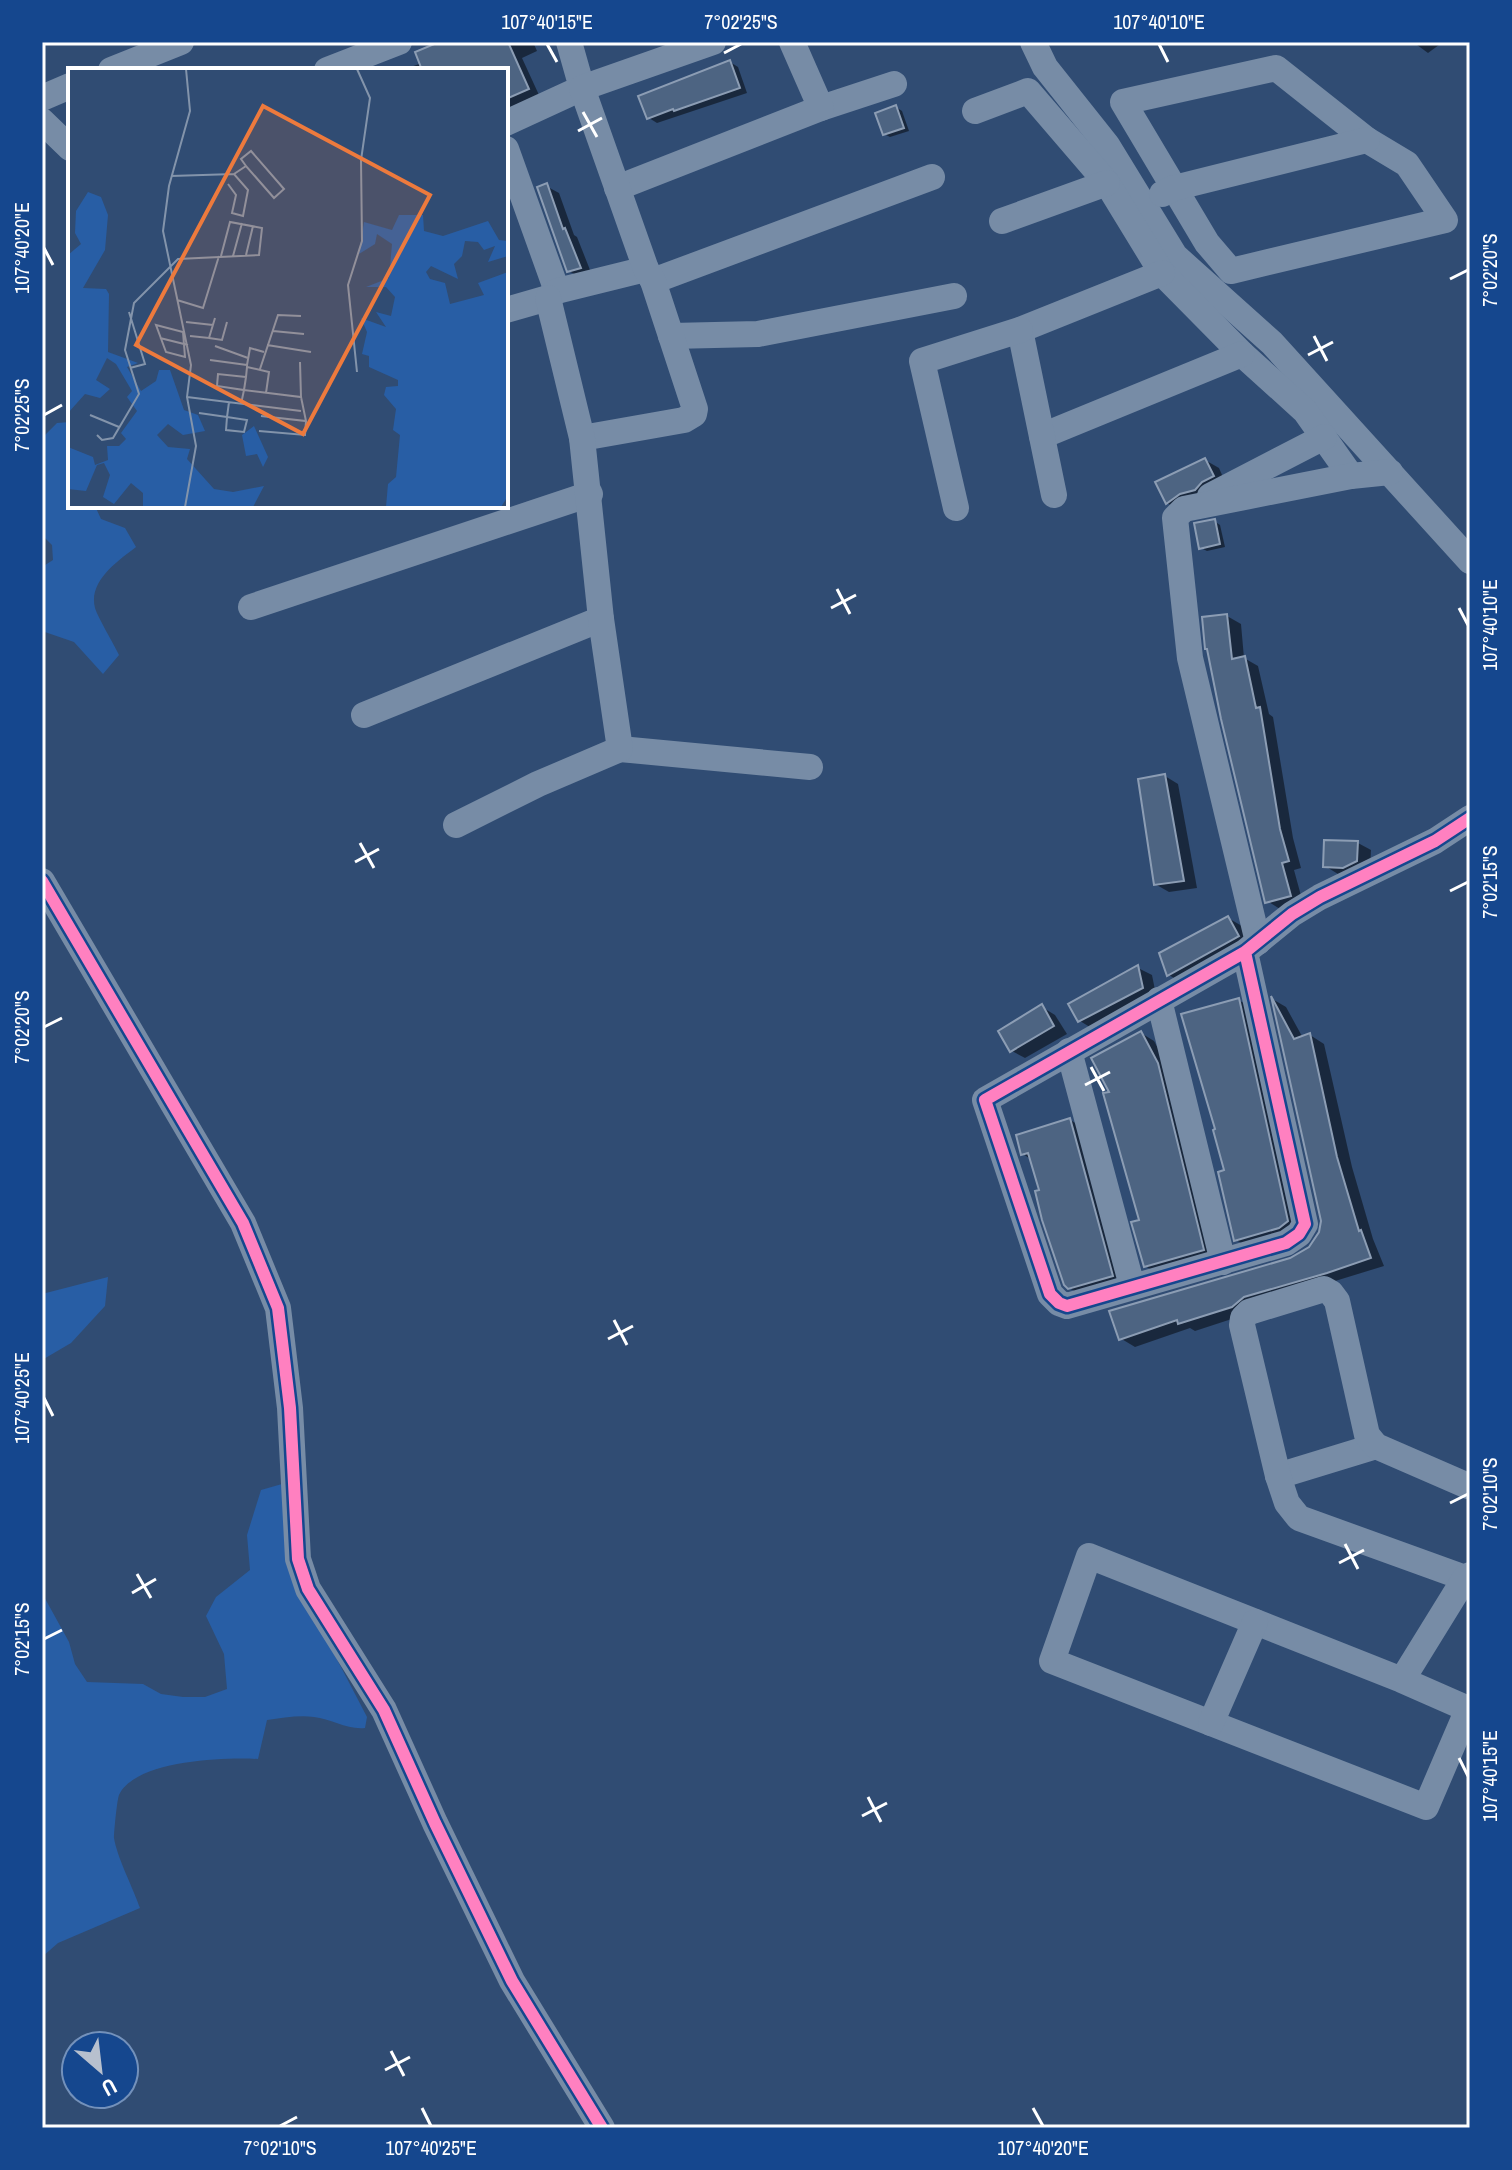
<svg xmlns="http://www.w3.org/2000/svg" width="1512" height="2170" font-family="'Archivo Narrow',sans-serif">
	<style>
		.green { fill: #285ea5 }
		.shadow { fill: #0007 }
		.building { fill: #4d6482; stroke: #8c9db4; stroke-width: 2 }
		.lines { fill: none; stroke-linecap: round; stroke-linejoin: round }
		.street { stroke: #778ca6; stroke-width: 26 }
		.cycleway-casing { stroke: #15478e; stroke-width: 17 }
		.cycleway { stroke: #ff80c0; stroke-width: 12 }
		.ticks { fill: none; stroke: #fff; stroke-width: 3 }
		.inset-road { fill: none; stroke: #8394ab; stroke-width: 2 }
		.view { fill: #ed7a3d; fill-opacity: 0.15; stroke: #ed7a3d; stroke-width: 4 }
		.inset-edge { fill: none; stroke: #fff; stroke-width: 4 }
		.neatline { fill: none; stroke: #fff; stroke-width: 3 }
		.ticks-label { font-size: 20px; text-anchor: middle; fill: #fff }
	</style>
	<rect width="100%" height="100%" fill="#304c73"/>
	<!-- green -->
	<g class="green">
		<path d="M70,422v84h25l6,13 24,9 11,19c-18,14 -48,34 -41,61 3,10 19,36 24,47l-16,19 -29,-32 -32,-11v-64l11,-7 -1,-15 -10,-10v-97l15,-15z"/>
		<polygon points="108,1277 105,1306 71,1343 42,1360 42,1294"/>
		<path d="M282,1484l10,89 75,144 -2,11c-17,2 -34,-9 -51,-11 -15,-2 -32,1 -47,3l-9,39c-32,-2 -123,1 -139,36 -2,5 -5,36 -5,43 3,19 19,50 26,70l-82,35 -16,14v-364l27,49 6,22 12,18 56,2 18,10 22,3h22l22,-8 -3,-35 -18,-38 10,-19 34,-27 -3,-35 14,-45z"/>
	</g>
	<!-- shadow -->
	<g class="shadow">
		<polygon points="447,42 533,42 537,51 522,58 539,95 506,109 506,70 402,70 422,63"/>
		<polygon points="1413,42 1443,42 1428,53"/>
		<polygon points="730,62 738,67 747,93 657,123 649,118"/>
		<polygon points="896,107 902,111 909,131 890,137 884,134"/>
		<polygon points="546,186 559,193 574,235 577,237 592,275 581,278 569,271"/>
		<polygon points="1205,460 1219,468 1226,484 1181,511 1167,503 1158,483"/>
		<polygon points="1214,521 1220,525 1225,547 1207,551 1201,548"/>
		<polygon points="1227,616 1241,624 1244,658 1258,666 1269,714 1273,717 1293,838 1301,868 1294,870 1303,903 1280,909 1267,901 1209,649"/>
		<polygon points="1165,776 1178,784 1197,888 1169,892 1155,884"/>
		<polygon points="1358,843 1371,850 1370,869 1338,874 1325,866"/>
		<polygon points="1228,918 1242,926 1252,944 1182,983 1169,975 1162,954"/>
		<polygon points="1138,968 1152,975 1156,995 1093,1029 1080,1021"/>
		<polygon points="1238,1000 1252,1007 1301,1229 1250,1248 1236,1240 1226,1171"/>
		<polygon points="1274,1000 1286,1007 1303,1038 1310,1035 1324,1044 1352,1167 1373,1239 1384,1266 1260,1304 1247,1314 1195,1331 1190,1328 1135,1347 1120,1338 1291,1260 1310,1248 1321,1233 1323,1220"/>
		<polygon points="1042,1007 1055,1015 1067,1034 1025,1058 1012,1051"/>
		<polygon points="1141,1033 1154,1041 1171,1072 1216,1257 1159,1274 1145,1266 1141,1222 1112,1093"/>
		<polygon points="1070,1120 1083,1127 1124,1283 1082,1295 1069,1288 1032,1160 1023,1154"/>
	</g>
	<!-- building -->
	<g class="building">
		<polygon points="439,42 508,42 529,89 506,99 506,70 422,70 415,52"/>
		<polygon points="730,60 740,88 674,111 673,109 647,119 638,96"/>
		<polygon points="896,105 904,128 883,135 875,113"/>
		<polygon points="547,183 563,229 565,228 581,268 567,272 537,187"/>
		<polygon points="1205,458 1214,476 1202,482 1195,490 1180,494 1166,504 1155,482"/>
		<polygon points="1215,519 1220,544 1199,549 1194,523"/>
		<polygon points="1227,614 1232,659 1245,656 1256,708 1260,707 1280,829 1289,861 1282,863 1291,896 1265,903 1221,719 1207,649 1205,649 1202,617"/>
		<polygon points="1165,774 1184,881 1154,885 1138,779"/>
		<polygon points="1324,840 1358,841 1357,861 1343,868 1323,867"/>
		<polygon points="1228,916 1239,936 1167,976 1159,953"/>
		<polygon points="1138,965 1143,988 1078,1022 1068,1004"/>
		<polygon points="1271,996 1294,1039 1310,1033 1337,1157 1359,1231 1361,1230 1371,1258 1327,1273 1244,1297 1232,1307 1178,1324 1177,1320 1119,1340 1109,1311 1290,1258 1309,1247 1319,1232 1321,1221"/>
		<polygon points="1239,998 1288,1221 1279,1228 1234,1241 1218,1172 1224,1170 1213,1130 1215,1129 1181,1014"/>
		<polygon points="1042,1004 1054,1026 1010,1052 998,1031"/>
		<polygon points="1141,1031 1158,1063 1204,1250 1144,1267 1131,1222 1139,1220 1103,1093 1109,1092 1091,1058"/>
		<polygon points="1070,1118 1113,1276 1068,1289 1064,1285 1042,1220 1035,1191 1039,1190 1028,1153 1021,1155 1016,1135"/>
	</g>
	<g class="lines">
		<!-- street -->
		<g class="street">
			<polyline points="1033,42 1045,67 1107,145 1175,256 1272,343 1470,561"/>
			<polygon points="1276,68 1367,140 1407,164 1445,220 1231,271 1207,243 1123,102"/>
			<polyline points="111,70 181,42"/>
			<polyline points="327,70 399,42"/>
			<polyline points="42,98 70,86"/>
			<polyline points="821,108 894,84"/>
			<polyline points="975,111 1028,91 1107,183 1162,273 1242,354 1305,411 1351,476"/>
			<polyline points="42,121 70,148"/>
			<polyline points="506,123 582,88 569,42"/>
			<polyline points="506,149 557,291"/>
			<polyline points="617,188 821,108 792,42"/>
			<polyline points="1162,194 1174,188 1367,140"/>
			<polyline points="1002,221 1107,183"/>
			<polyline points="653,281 932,177"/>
			<polyline points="506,310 548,298 557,291 646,269"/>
			<polyline points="671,336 758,334 954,296"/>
			<polyline points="1042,436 1242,354"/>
			<polyline points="582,438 684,420 694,414 695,409 653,281 646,269 582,88 713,42"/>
			<polyline points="1054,495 1020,330 1162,273"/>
			<polyline points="1210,496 1324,437"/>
			<polyline points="956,508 922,361 1020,330"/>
			<polyline points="251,607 590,494"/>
			<polyline points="364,715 601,619"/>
			<polyline points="620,749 810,767"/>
			<polyline points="456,825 538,784 620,749 601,619 582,438 548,298"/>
			<polyline points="42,881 243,1223 278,1308 290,1408 298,1559 308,1589 384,1710 435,1823 512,1981 602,2128"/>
			<polyline points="1258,942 1190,658 1175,518 1184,509 1351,476 1390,472"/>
			<polyline points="1245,952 1305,1224 1299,1234 1286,1243 1067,1306 1059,1303 1050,1294 985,1100 1245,952 1292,914 1320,897 1435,841 1470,818"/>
			<polyline points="1159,1000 1223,1262"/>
			<polyline points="1069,1051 1132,1286"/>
			<polyline points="1278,1476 1376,1446"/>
			<polyline points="1468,1486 1376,1446 1367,1435 1337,1301 1331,1293 1324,1289 1249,1312 1243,1318 1242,1325 1278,1476 1287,1503 1299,1518 1465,1578 1470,1575"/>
			<polyline points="1402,1680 1468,1709 1426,1807 1052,1661 1089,1556 1402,1680 1465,1578"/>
			<polyline points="1211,1723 1255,1622"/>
		</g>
		<defs>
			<g id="cycleway">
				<polyline points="42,881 243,1223 278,1308 290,1408 298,1559 308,1589 384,1710 435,1823 512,1981 602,2128"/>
				<polyline points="1245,952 1305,1224 1299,1234 1286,1243 1067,1306 1059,1303 1050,1294 985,1100 1245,952 1292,914 1320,897 1435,841 1470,818"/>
			</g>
		</defs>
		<!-- cycleway casing -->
		<use href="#cycleway" class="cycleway-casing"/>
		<!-- cycleway -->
		<use href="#cycleway" class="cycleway"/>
	</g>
	<!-- ticks -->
	<path class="ticks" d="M547,44l10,18M1159,44l9,18M724,53l17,-9M583,112l14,25M578,131l24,-13M44,248l9,17M1450,279l18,-9M1314,336l13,25M1308,355l25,-13M44,415l18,-10M837,589l13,25M831,608l25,-13M1459,608l9,17M360,843l14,25M355,862l24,-13M1450,891l18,-9M44,1027l18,-9M1091,1067l13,24M1085,1085l25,-13M614,1320l13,25M608,1339l25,-13M44,1398l9,18M1450,1503l18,-9M1345,1544l13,25M1339,1563l25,-13M137,1574l14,24M132,1593l24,-14M44,1639l18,-9M1459,1758l9,18M868,1797l13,25M862,1816l25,-13M391,2051l13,25M385,2070l25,-13M422,2108l9,18M1033,2108l10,18M280,2126l17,-9"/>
	<!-- overview -->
	<g transform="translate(68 68)">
		<rect width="440" height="440" fill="#304c73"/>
		<path d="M20,124l13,5 7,18 -3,35 -22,38 23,1 3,5 -1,58 30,11 -11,4 14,24 15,-10 3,-11h11l14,40 14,5 7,16 -22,4 -15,-11 -11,11 11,12 22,2 -3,10 27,30 19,3 31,-6 -11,21h-110v-14l-12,-10 -17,21 -11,-7 7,-22 -6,-12 -7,2 -11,26 -18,-2v-42l25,10 2,8 13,-5 -1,-14h12l7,-7 -5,-6 16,-22 -10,-14 5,-6 -16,-27 -9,-6 -11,22 14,9 -10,9 -15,-4 -17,19v-158l13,-11 -6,-11 1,-22zM331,147h24l1,16 19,5 45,-15 11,19 9,1v15l-20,6 7,-16 -11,4 -6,-8 -13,-1 -3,15 -8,8 4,15 -27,-13 -5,6 4,7 15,4 5,21 34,-9 -6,-12 30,-11v224l-7,11h-115l2,-23 8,-7 4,-42 -7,-5 3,-21 -12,-14 2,-8 12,-1v-6l-29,-13v-11l-7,-2 5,-22 -6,-14 25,9 -10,-15 15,4 4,-19 -9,-10h-20l23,-9 3,-34 -15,-10 -2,10 -16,10 5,-32 28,8zM186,358l14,31 -5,10 -6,-13 -11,2 -4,-21z" fill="#285ea5"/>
		<path class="inset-road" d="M166,106l12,-8 28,32 10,-9 -33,-38 -10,8 5,7M103,108l63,-2 14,16 -5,26 -11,-3 4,-18 -8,-11M178,187l7,-29M165,188l9,-33M109,232l26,8 16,-52M61,244l16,52 -15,4M118,254l27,3M88,257l27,7 2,25 -19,-5zM205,263l31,3M122,268l19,2 6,-20M92,270l28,7M141,270l13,2 5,-18M199,277l44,7M147,278l33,12M142,292l37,5M179,299l22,5 -3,21M192,301l18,-54 23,1M289,304l-9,-87 14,-44 -1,-81 9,-62 -13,-29M178,309l-28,-3 -1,12 27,4 2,-13 1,-10v-2l3,-17 14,4M119,329l114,14M173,336l3,-14 57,7 -1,-35M131,345l28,4 20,3 -3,12 -18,-2 1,-13 2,-15M22,347l29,12M193,348l45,5 -5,-24M191,363l46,4 1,-14M29,367l5,5 11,-2 26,-44 -14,-44 9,-47 44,-44 81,-4 3,-27 -32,-6 -9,34M117,439l11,-61 -9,-49 4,-32 -28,-134 6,-45 21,-75 -4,-42"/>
		<path class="view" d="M195,38l167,89 -127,239 -167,-89z"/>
		<rect width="440" height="440" class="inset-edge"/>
	</g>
	<!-- border -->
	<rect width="1512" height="2170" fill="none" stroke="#15478e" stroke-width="88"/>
	<!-- north arrow -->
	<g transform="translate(100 2070) rotate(152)"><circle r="38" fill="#15478e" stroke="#7391bb" stroke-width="2"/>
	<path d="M0-6L14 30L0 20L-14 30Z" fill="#b7c0ce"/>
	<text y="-12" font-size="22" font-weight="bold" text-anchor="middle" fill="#ffffff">U</text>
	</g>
	<rect x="44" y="44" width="1424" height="2082" class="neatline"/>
	<g class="ticks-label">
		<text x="547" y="29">107°40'15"E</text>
		<text x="741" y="29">7°02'25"S</text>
		<text x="1159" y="29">107°40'10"E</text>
		<text transform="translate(22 248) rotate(-90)" y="7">107°40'20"E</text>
		<text transform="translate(1490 270) rotate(-90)" y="7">7°02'20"S</text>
		<text transform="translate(22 415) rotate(-90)" y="7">7°02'25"S</text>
		<text transform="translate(1490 625) rotate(-90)" y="7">107°40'10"E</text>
		<text transform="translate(1490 882) rotate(-90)" y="7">7°02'15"S</text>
		<text transform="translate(22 1027) rotate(-90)" y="7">7°02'20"S</text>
		<text transform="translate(22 1398) rotate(-90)" y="7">107°40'25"E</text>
		<text transform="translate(1490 1494) rotate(-90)" y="7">7°02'10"S</text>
		<text transform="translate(22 1639) rotate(-90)" y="7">7°02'15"S</text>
		<text transform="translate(1490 1776) rotate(-90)" y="7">107°40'15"E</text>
		<text x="280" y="2155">7°02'10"S</text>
		<text x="431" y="2155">107°40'25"E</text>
		<text x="1043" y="2155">107°40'20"E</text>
	</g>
</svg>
